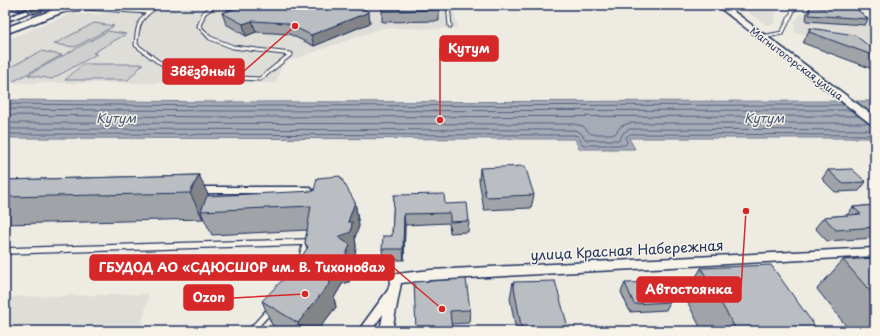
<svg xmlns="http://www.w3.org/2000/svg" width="880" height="336" font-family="'Playpen Sans',sans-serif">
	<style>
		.built { fill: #deddd8 }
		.green { fill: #cfcfcf; stroke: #757f96 }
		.water { fill: #a6abb5; stroke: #6e7992 }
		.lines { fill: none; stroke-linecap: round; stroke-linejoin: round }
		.shore { stroke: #536181; stroke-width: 1 }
		.lane-far1-casing { stroke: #1b2f5e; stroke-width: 5 }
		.lane-casing { stroke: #1b2f5e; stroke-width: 8 }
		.street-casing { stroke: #1b2f5e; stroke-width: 3 }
		.secondary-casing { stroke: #1b2f5e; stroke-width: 3 }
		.primary-casing { stroke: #1b2f5e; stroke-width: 3 }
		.lane-far1 { stroke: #f7f3e8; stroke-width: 3 }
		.lane { stroke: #f7f3e8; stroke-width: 5.5 }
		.street { fill: #f7f3e8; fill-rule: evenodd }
		.secondary { fill: #f7f3e8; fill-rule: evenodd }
		.primary { fill: #f7f3e8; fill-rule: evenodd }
		.wall { fill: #a0a3a7; stroke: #1b2f5e }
		.shaded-wall { fill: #828488; stroke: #1b2f5e }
		.building { fill: #babdc2; stroke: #1b2f5e }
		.labels { text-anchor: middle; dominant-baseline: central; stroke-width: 3; stroke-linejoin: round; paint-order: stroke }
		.far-street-label { font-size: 10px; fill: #1b2f5e; stroke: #f7f3e8 }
		.water-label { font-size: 13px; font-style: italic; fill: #455478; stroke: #f7f3e8 }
		.near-street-label { font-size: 14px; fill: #1b2f5e; stroke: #f7f3e8 }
		.leader { fill: none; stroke: #d62828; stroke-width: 1.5 }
		.callout-dot { fill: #d62828; stroke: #f7f3e8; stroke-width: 1.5 }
		.callout { fill: #d62828; stroke: #d62828; stroke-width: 1.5 }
		.callout-label { font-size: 13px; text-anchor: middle; font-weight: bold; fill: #fff }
	</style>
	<rect width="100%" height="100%" fill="#eeebe2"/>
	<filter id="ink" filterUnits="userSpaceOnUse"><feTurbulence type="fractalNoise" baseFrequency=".025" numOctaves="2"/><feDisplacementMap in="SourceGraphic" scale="8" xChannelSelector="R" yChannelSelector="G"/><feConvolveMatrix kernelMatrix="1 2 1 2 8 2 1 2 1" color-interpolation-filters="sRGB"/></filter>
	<g filter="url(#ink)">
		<!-- built -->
		<g class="built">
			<polygon points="126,5 453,5 458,28 434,29 382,28 283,63 276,83 5,83 5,40 70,14 102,14"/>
			<polygon points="738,5 777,5 774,24 766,25"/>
			<polygon points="801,13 818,16 875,20 875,28 870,28 875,32 875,44 795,33 794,22"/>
			<polygon points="149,294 140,331 5,331 5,297"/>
		</g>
		<!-- green -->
		<g class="green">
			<polygon points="94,23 114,26 75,47 54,44"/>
			<polygon points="108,31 126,34 93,53 97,54 52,79 28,75"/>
			<polygon points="41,51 62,55 14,81 5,79 5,70"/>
			<polygon points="83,64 143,64 128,80 65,80"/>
		</g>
		<!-- water -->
		<polygon class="water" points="5,100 225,102 875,101 875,138 629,138 635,149 579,149 575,139 5,138"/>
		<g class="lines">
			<!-- shore -->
			<g class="shore">
				<polyline points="5,104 225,106 844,105"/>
				<polyline points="5,109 225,111 851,110"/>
				<polyline points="5,115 225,117 859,116"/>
				<polyline points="5,123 574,124 583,126 591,134 615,134 621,126 630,123 869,123"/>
				<polyline points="5,129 574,130 580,132 586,140 619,140 624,132 630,129 875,130"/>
				<polyline points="5,134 574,135 578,136 583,145 625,145 627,143 626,137 630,134 875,135"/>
			</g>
			<defs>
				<g id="lane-far1">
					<path d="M159,5c-19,12 -22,18 -23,40l29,22 51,10 44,2 31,-25 -58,-7 -23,-9 -11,-12 5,-13 11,-8"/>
					<polyline points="448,5 450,26"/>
					<polyline points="99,7 109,5"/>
					<polyline points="85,8 148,12"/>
					<polyline points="63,11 88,8"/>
					<polyline points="762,37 782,33 796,5"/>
				</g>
				<g id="lane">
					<polyline points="5,251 306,242 299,271"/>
					<polyline points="251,331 270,310"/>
				</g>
				<g id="street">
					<polygon points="40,5 48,5 5,22 5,18"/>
					<polygon points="194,187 308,187 313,190 308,193 194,193 189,190"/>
					<polygon points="875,248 875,256 431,280 401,283 392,331 380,331 383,314 371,331 358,331 388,290 392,276 396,274 431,270"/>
				</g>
				<polygon id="secondary" points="716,5 725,5 875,117 875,125 871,124"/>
				<polygon id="primary" points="66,5 79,5 77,7 5,34 5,28"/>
			</defs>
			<!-- lane-far1 casing -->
			<use href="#lane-far1" class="lane-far1-casing"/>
			<!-- lane casing -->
			<use href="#lane" class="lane-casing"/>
			<!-- street casing -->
			<use href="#street" class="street-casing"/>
			<!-- secondary casing -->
			<use href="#secondary" class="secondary-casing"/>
			<!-- primary casing -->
			<use href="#primary" class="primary-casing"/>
			<!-- lane-far1 -->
			<use href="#lane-far1" class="lane-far1"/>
			<!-- lane -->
			<use href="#lane" class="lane"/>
			<!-- street -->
			<use href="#street" class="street"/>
			<!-- secondary -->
			<use href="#secondary" class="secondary"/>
			<!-- primary -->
			<use href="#primary" class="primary"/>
		</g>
		<!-- wall -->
		<g class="wall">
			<polygon points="6,5 58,5 34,14 30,14 27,8 20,11 7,8"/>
			<polygon points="225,5 354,5 370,23 314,46 289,34 256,32 246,36 226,24 222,13 232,10 227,10"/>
			<polygon points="814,5 852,5 868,19 865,25 806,21 807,12 810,7 816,7"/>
			<polygon points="439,10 439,21 382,22 382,11"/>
			<polygon points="810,28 875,51 875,70 803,43 805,39"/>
			<polygon points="480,168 534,195 531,208 484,210 479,180"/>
			<polygon points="828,170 866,182 859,191 835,192 822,179"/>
			<polygon points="199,175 208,196 355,202 359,226 355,237 356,246 355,256 352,258 354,269 349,282 342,284 334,298 336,307 317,331 283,331 272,325 262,301 305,265 302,256 307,249 305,243 307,230 212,235 203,217 203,219 5,224 5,180"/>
			<polygon points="394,195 445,204 469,221 468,232 450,233 449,223 405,225 404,260 383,260 382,249 392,236"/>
			<polygon points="875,205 875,238 827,241 815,228 824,217 847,215 853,207"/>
			<polygon points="875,258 875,331 850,331 817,289 843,260"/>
			<polygon points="701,268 817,329 815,331 702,331 685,297"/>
			<polygon points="414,282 470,310 469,323 451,324"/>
			<polygon points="513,282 569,331 609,331 516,331 510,298"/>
			<polygon points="625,283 670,302 666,310 630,312 621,292"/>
		</g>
		<!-- shaded-wall -->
		<g class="shaded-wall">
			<polygon points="16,5 25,5 27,8 20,11"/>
			<polygon points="28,5 58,5 34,14"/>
			<polygon points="369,12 370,23 314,46 311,35"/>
			<polygon points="252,21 256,32 246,36 243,24"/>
			<polygon points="199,175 211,201 201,211 203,217 203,219 190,193"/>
			<polygon points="355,202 359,226 355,237 356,246 355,256 352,258 354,269 349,282 342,284 334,298 336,307 317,331 301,331 298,323 328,274 338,237 348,222"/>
			<polygon points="404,214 405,225 404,260 403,249"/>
		</g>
		<!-- building -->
		<g class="building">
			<polygon points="248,5 354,5 369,12 311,35 286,23 252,21 243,24 222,13"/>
			<polygon points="382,5 438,5 439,10 382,11"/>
			<polygon points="823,5 852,5 868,19 809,15 810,7 825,8"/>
			<polygon points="810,28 855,35 875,51 875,56 809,32"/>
			<polygon points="525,166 534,195 486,197 480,168"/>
			<polygon points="852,169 866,182 842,183 828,170"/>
			<polygon points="199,175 190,193 5,197 5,180"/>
			<polygon points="340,176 355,202 348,222 352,222 351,232 338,237 350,245 344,259 337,260 328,274 330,283 298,323 262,301 294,268 311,263 302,256 308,247 305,243 311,206 201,211 207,196 314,191 317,178"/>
			<polygon points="444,194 445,204 467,203 469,221 450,222 450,213 404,214 403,249 382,249 383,236 392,236 394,195"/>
			<polygon points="875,205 875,227 836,230 824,217 861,214 853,207"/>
			<polygon points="875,258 875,297 843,260"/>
			<polygon points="771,265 817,329 774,331 737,331 701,268"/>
			<polygon points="466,279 470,310 450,311 452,331 416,331 414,282"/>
			<polygon points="555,281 569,331 609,329 609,331 522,331 513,282"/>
			<polygon points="660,282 670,302 634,304 625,283"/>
		</g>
	</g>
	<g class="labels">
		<!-- far-street labels -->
		<g class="far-street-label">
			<text transform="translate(797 63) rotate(37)">Магнитогорская улица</text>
		</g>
		<!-- water labels -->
		<g class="water-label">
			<text x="116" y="117">Кутум</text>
			<text x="764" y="117">Кутум</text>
		</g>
		<!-- near-street labels -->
		<g class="near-street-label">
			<text transform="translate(627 250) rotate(-3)">улица Красная Набережная</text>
		</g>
	</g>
	<!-- callouts -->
	<path class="leader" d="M440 120L440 48M295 26L244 71M442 309L394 268M746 211L741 289M305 294L233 298"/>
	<g class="callout-dot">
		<circle cx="440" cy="120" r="4"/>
		<circle cx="295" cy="26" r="4"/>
		<circle cx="442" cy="309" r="4"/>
		<circle cx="746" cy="211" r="4"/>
		<circle cx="305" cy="294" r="4"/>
	</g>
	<g class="callout">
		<rect x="440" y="36" width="58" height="25" rx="4"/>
		<rect x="163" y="59" width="81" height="25" rx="4"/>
		<rect x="90" y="255" width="304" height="25" rx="4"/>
		<rect x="637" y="277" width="104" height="25" rx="4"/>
		<rect x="184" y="285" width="49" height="25" rx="4"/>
	</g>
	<g class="callout-label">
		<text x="469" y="53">Кутум</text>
		<text x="203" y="76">Звёздный</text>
		<text x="242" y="272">ГБУДОД АО «СДЮСШОР им. В. Тихонова»</text>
		<text x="689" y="294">Автостоянка</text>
		<text x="209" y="302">Ozon</text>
	</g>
	<!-- margin -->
	<rect width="880" height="336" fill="none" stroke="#f7f3e8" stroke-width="20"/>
	<rect x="10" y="10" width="860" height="316" fill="none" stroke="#1b2f5e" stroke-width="1.5" filter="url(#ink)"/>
</svg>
